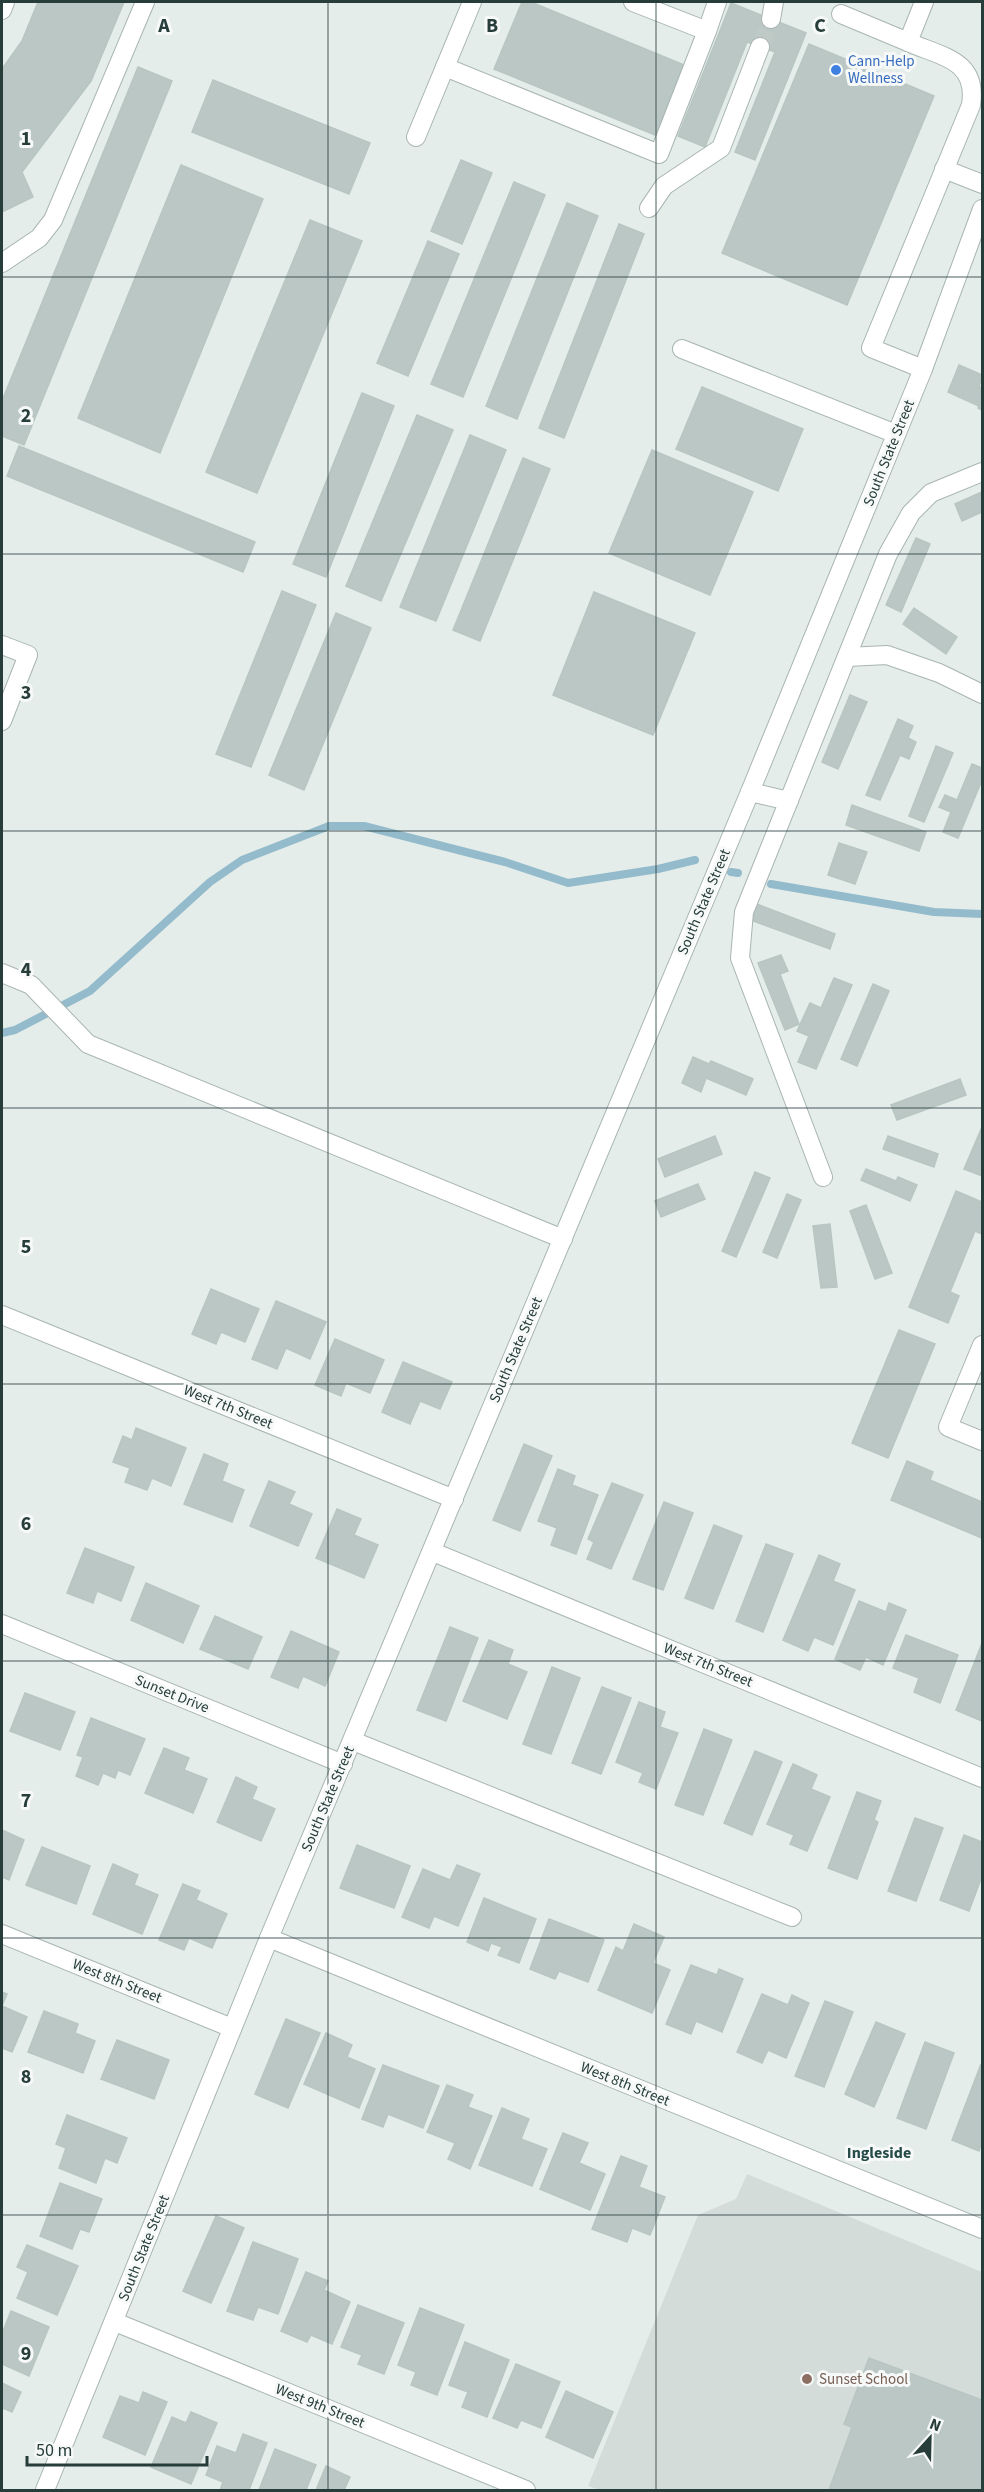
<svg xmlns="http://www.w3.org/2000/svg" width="984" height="2492" font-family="'Source Sans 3',sans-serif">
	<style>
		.built { fill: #d4dcda }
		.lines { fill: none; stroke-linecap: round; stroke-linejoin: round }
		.stream { stroke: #94bbcb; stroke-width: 8 }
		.building { fill: #bbc7c4; stroke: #b8c6c2; stroke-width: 1.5 }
		.minor-tunnel { stroke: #bfcac7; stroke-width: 18; stroke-dasharray: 18 9; stroke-linecap: butt }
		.minor-casing { stroke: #a8b5b2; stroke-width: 20 }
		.minor { stroke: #fff; stroke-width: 18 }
		.grid { fill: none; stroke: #263d3a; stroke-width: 1.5; stroke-opacity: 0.55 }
		.shop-dot { fill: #3f7fe0; stroke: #f6f9f8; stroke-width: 2 }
		.education-dot { fill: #8d6e63; stroke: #f6f9f8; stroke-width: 2 }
		.labels { text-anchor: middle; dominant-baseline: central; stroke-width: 6; stroke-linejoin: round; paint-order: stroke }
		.shop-label { font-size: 15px; fill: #366cbe; stroke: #f6f9f8; text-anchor: start }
		.street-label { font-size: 15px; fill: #263d3a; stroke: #f6f9f8 }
		.education-label { font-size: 15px; fill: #785e54; stroke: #f6f9f8; text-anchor: start }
		.neighbourhood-label { font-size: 16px; font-weight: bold; fill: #254c48; stroke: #f6f9f8 }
		.grid-label { font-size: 20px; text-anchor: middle; font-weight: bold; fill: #263d3a; stroke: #f6f9f8; stroke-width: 6; stroke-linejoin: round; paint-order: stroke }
	</style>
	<rect width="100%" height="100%" fill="#e5edea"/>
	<!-- built -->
	<polygon class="built" points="747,2174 982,2272 982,2490 600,2490 588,2486 698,2215 736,2199"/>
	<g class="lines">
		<!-- stream -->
		<g class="stream">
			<polyline points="731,872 738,873"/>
			<polyline points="771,884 934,912 982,914"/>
			<polyline points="2,1033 15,1030 90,991 210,882 242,860 329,826 364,826 505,862 568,883 658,869 695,860"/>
		</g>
	</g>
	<!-- building -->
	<g class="building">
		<polygon points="38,2 124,2 91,81 22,172 33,197 2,212 2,69 22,41"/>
		<polygon points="522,2 531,2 684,65 655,135 494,69"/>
		<polygon points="731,3 806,33 755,160 735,152 775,52 747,42 705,147 678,136"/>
		<polygon points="809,44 934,96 847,305 722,253"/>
		<polygon points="138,67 172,81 24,445 2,436 2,401"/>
		<polygon points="213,80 370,143 349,194 192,132"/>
		<polygon points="461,160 492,173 462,244 431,231"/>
		<polygon points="181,165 263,199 160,453 78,418"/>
		<polygon points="514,182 545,195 463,397 431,384"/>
		<polygon points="567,203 598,216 517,419 486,406"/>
		<polygon points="310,220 362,241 257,493 206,472"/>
		<polygon points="619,224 644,234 564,438 539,428"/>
		<polygon points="428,241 459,254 408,376 377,363"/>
		<polygon points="959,365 982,375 979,387 982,388 982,410 978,408 979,406 948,392"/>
		<polygon points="702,387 803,429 778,491 676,449"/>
		<polygon points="362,393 394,406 326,577 293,564"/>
		<polygon points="417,415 453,430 381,601 346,586"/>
		<polygon points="470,435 506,450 436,621 400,607"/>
		<polygon points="19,446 255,542 243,572 7,476"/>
		<polygon points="652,450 753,492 710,595 609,553"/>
		<polygon points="523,458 550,469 480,641 453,630"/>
		<polygon points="982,492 982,512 962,521 955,504"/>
		<polygon points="916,538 930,544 901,612 886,605"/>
		<polygon points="282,591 316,605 251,767 216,754"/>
		<polygon points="594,592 695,633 653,735 553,695"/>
		<polygon points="914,608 957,637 946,654 903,624"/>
		<polygon points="336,613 371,628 304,790 269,775"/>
		<polygon points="850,695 867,702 838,769 822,762"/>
		<polygon points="898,719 913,726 908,738 916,742 909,759 900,755 880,800 866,795"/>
		<polygon points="936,746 953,753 924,822 909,816"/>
		<polygon points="972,764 982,768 982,780 958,838 943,832 951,812 939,807 945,795 957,800"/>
		<polygon points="852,805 926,832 919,851 846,825"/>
		<polygon points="839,843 867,852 855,884 828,875"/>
		<polygon points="754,903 835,934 830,949 748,919"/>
		<polygon points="781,955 788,971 780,974 799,1024 785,1030 758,963"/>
		<polygon points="834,978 852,985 816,1069 798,1062 809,1036 797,1031 810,1003 821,1008"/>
		<polygon points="873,984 889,991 857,1066 841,1059"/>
		<polygon points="693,1057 709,1064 711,1061 753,1079 746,1095 706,1078 701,1092 682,1083"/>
		<polygon points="960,1079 966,1095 897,1120 891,1105"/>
		<polygon points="982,1127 982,1176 964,1169"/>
		<polygon points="715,1136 722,1154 665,1177 658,1159"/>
		<polygon points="888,1136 938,1154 934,1167 883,1149"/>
		<polygon points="866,1169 896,1181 898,1177 917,1185 910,1201 861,1180"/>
		<polygon points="755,1172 770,1178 736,1257 722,1251"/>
		<polygon points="698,1184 705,1199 661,1217 655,1201"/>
		<polygon points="956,1191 982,1202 982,1234 975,1231 950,1292 959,1296 948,1323 909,1307"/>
		<polygon points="787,1194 801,1200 777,1258 763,1252"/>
		<polygon points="866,1205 892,1273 875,1279 850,1211"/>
		<polygon points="830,1224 837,1287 821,1288 813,1226"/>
		<polygon points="211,1289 259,1309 245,1342 221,1332 216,1344 192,1334"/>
		<polygon points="276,1301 326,1322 310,1359 286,1348 277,1369 252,1359"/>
		<polygon points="899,1330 935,1344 888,1458 852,1443"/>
		<polygon points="335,1339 384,1360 370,1393 346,1383 341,1396 315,1385"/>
		<polygon points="403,1362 452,1382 440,1409 420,1401 410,1424 382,1412"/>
		<polygon points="136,1428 186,1448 171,1486 152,1478 147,1490 125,1482 130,1468 113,1462 123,1436 132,1440"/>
		<polygon points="524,1444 552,1456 520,1531 493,1520"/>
		<polygon points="204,1454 228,1464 222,1481 244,1490 232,1522 184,1504"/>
		<polygon points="907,1461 933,1472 930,1480 982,1502 982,1538 891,1500"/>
		<polygon points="558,1469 575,1476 572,1485 598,1495 576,1554 551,1545 557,1528 538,1521"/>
		<polygon points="269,1481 295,1492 289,1504 312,1514 298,1546 250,1526"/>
		<polygon points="612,1483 643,1495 611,1569 587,1559 594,1542 588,1539"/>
		<polygon points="664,1502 693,1513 663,1590 633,1579"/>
		<polygon points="337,1509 361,1519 354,1535 378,1545 364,1578 316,1558"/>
		<polygon points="714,1525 742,1536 713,1609 685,1598"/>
		<polygon points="766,1544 793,1554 763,1632 736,1621"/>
		<polygon points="85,1548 134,1567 121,1601 97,1591 93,1603 67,1593"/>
		<polygon points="819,1555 840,1564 833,1581 855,1590 833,1645 814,1637 808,1651 783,1640"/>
		<polygon points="146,1583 199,1606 183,1643 131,1620"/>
		<polygon points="859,1601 886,1612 889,1603 906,1610 883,1665 866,1657 860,1670 835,1659"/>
		<polygon points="215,1616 262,1637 248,1669 200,1649"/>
		<polygon points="450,1627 478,1638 446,1721 417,1710"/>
		<polygon points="291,1631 339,1652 325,1686 303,1676 298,1688 271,1677"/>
		<polygon points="906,1635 958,1655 940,1703 914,1692 919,1678 893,1668"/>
		<polygon points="489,1640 513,1650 508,1664 527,1672 507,1719 463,1701"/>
		<polygon points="982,1643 982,1721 956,1710"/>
		<polygon points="552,1667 580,1678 551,1754 523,1744"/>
		<polygon points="602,1687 631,1698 601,1774 572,1763"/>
		<polygon points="25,1693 75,1712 60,1750 10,1731"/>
		<polygon points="639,1702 665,1712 660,1727 678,1733 656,1789 639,1782 643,1773 616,1762"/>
		<polygon points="91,1718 145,1739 130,1775 118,1770 115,1778 103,1773 98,1785 76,1776 83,1757 77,1755"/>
		<polygon points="704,1729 732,1740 703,1815 675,1805"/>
		<polygon points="164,1748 189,1758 184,1770 207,1779 193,1813 145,1793"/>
		<polygon points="755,1751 782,1762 752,1835 724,1823"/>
		<polygon points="793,1764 817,1775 811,1789 830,1797 807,1851 790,1844 794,1835 767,1824"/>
		<polygon points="236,1777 257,1787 252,1799 275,1809 261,1841 217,1822"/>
		<polygon points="857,1792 881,1801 874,1820 878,1822 857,1879 828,1868"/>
		<polygon points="915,1818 943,1828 916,1901 888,1891"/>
		<polygon points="2,1830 24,1840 9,1880 2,1877"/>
		<polygon points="964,1835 982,1842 982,1876 969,1911 940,1900"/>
		<polygon points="357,1845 410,1866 394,1908 340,1888"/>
		<polygon points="42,1847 90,1866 76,1904 26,1885"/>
		<polygon points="113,1864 138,1875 134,1885 158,1895 142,1934 93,1914"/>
		<polygon points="457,1865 480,1874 458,1926 434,1916 429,1928 402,1917 423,1869 450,1880"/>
		<polygon points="183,1884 200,1891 196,1900 227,1914 212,1948 189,1938 184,1950 159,1940"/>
		<polygon points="484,1898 536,1919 519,1963 498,1955 502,1947 491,1943 488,1951 467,1942"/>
		<polygon points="549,1919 604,1940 588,1982 559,1971 555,1979 530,1969"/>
		<polygon points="634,1924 664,1937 653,1963 670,1970 652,2013 598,1990 616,1947 623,1951"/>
		<polygon points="691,1965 717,1975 719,1969 743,1979 722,2032 696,2021 691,2034 666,2024"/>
		<polygon points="2,1992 7,1994 2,2006 27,2017 12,2052 2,2048"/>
		<polygon points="762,1994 788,2005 792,1995 809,2003 786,2058 768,2050 762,2063 737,2052"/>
		<polygon points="825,2001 853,2012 824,2087 795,2076"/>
		<polygon points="44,2011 78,2024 75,2033 95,2041 83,2073 28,2052"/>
		<polygon points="286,2019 320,2033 288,2108 255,2094"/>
		<polygon points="876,2022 905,2034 874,2107 845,2094"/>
		<polygon points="326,2033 352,2045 347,2057 375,2069 359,2108 304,2084"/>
		<polygon points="117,2040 169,2060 154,2099 101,2079"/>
		<polygon points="925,2042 954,2053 926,2129 897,2118"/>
		<polygon points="981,2064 982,2142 979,2151 952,2140"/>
		<polygon points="383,2065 439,2086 423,2128 388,2114 383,2127 362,2119"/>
		<polygon points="447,2085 473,2095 468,2107 492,2116 470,2169 448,2159 455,2143 427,2132"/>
		<polygon points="502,2108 529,2119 521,2139 547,2149 532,2186 479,2165"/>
		<polygon points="67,2115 127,2138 117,2163 105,2158 96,2183 59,2168 66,2148 56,2144"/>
		<polygon points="563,2133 588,2143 579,2163 605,2174 590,2210 540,2189"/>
		<polygon points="621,2156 647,2166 639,2187 665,2197 650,2235 632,2228 627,2242 592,2229"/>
		<polygon points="60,2183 102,2199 89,2232 80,2229 72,2249 40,2236"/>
		<polygon points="216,2216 244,2228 211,2303 183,2291"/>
		<polygon points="253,2242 298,2259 278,2314 258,2307 253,2320 227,2311"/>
		<polygon points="27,2245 78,2266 57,2315 17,2298 28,2272 17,2267"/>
		<polygon points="306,2272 328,2281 324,2290 350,2302 332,2344 311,2335 307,2342 281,2331"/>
		<polygon points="358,2305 404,2323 384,2374 358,2364 362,2355 341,2347"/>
		<polygon points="420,2308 464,2325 437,2395 411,2385 416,2372 398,2365"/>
		<polygon points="11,2311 49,2327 29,2376 2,2364 2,2334"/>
		<polygon points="465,2342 509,2360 487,2417 462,2407 468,2392 449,2385"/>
		<polygon points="869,2358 982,2400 982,2490 829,2490 852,2427 844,2424"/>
		<polygon points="516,2364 560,2382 541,2428 521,2420 517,2428 493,2418"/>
		<polygon points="2,2383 21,2392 12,2412 3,2408 2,2411"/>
		<polygon points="566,2391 613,2412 593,2458 546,2437"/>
		<polygon points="143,2392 167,2402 145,2455 103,2437 120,2396 139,2403"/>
		<polygon points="191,2412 217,2423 191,2484 151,2467 172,2417 186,2423"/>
		<polygon points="243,2434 267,2443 249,2490 220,2490 223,2482 206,2475 217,2446 236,2453"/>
		<polygon points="275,2449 316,2465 306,2490 259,2490"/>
		<polygon points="326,2466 350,2477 344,2490 316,2490"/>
	</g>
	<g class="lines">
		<!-- minor-tunnel -->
		<polyline class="minor-tunnel" points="760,47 771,19"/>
		<defs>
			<g id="minor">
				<polyline points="633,2 707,31 717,2"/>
				<polyline points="2,10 5,2"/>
				<polyline points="841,14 908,42"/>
				<polyline points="771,19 774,2"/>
				<polyline points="445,67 659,154 707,31"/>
				<polyline points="416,137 472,2"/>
				<polyline points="944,169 982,184"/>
				<polyline points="649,208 664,186 721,148 760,47"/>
				<polyline points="2,263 39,238 53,220 145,2"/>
				<polyline points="682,349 896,434"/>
				<path d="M923,369l-52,-21 100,-243c7,-45 -29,-48 -63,-63l16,-40"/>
				<polyline points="2,645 28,655 2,721"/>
				<polyline points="847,657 887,655 939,673 982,694"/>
				<polyline points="750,792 789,801"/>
				<polyline points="2,973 31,985 88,1044 563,1239"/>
				<polyline points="823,1177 740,958 744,912 888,554 911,513 931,493 982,472"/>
				<polyline points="2,1315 454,1499"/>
				<polyline points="982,1345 948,1427 982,1441"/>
				<polyline points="433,1552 982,1778"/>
				<polyline points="2,1624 343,1764"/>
				<polyline points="353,1741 792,1917"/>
				<polyline points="2,1934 232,2028"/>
				<polyline points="269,1938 982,2229"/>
				<polyline points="115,2322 526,2490"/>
				<polyline points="45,2490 269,1938 750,792 923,369 982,209"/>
			</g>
		</defs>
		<!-- minor casing -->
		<use href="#minor" class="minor-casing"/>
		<!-- minor -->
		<use href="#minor" class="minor"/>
	</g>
	<!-- grid -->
	<path class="grid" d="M328,2v2488M656,2v2488M2,277h980M2,554h980M2,831h980M2,1108h980M2,1384h980M2,1661h980M2,1938h980M2,2215h980"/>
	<!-- markers -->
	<circle class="shop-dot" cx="836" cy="70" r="6"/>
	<circle class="education-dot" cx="807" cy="2379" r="6"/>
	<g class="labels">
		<!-- shop labels -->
		<g class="shop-label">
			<text x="848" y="61">Cann-Help<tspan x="848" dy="17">Wellness</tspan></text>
		</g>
		<!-- street labels -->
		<g class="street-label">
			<text transform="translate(889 453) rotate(-68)">South State Street</text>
			<text transform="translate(704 902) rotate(-67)">South State Street</text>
			<text transform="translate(516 1350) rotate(-67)">South State Street</text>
			<text transform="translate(228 1407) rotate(22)">West 7th Street</text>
			<text transform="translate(708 1665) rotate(22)">West 7th Street</text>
			<text transform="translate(172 1694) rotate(22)">Sunset Drive</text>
			<text transform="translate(328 1799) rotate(-67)">South State Street</text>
			<text transform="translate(117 1981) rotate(22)">West 8th Street</text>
			<text transform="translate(625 2084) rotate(22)">West 8th Street</text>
			<text transform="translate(144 2248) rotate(-68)">South State Street</text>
			<text transform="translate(320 2406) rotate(22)">West 9th Street</text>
		</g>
		<!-- education labels -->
		<g class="education-label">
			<text x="819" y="2379">Sunset School</text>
		</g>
		<!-- neighbourhood labels -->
		<g class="neighbourhood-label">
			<text x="879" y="2153">Ingleside</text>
		</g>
	</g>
	<g class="grid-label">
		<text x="164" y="32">A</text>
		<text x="492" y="32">B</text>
		<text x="820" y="32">C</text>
		<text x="26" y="145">1</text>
		<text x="26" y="422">2</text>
		<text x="26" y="699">3</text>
		<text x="26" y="976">4</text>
		<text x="26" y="1253">5</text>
		<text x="26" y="1530">6</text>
		<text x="26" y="1807">7</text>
		<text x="26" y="2083">8</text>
		<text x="26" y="2360">9</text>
	</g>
	<!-- border -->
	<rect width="984" height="2492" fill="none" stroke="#263d3a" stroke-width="6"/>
	<!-- north arrow -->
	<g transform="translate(930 2438) rotate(22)" stroke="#f6f9f8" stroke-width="4.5" paint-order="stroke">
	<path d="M0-4.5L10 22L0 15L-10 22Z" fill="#263d3a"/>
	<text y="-9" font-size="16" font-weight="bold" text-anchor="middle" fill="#263d3a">N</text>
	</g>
	<!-- scale -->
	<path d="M27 2456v9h180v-9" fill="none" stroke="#263d3a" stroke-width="3"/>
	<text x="36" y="2456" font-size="18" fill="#263d3a" stroke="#f6f9f8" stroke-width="4.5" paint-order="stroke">50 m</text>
</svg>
